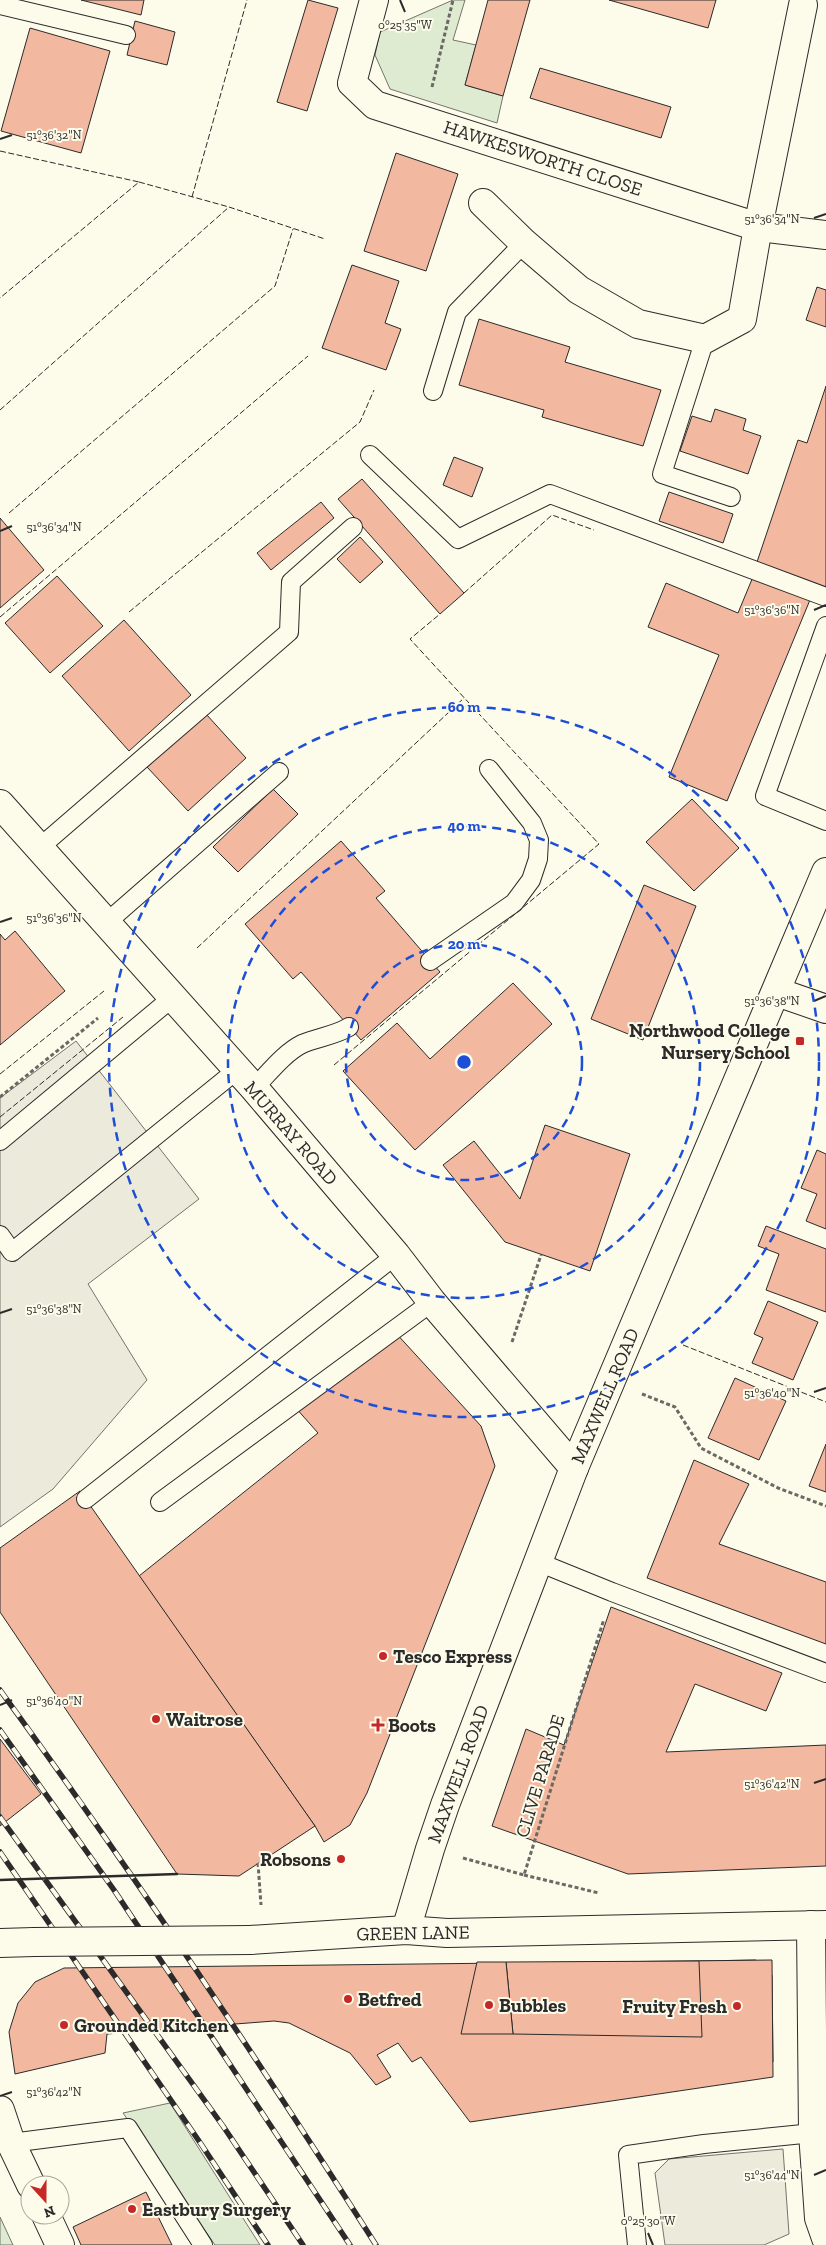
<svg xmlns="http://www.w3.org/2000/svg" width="826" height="2245" font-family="'Zilla Slab',serif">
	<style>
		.green { fill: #deebd1; stroke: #74746e }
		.parking { fill: #eceadb; stroke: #74746e }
		.building { fill: #f2b8a0; stroke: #2b2b2b }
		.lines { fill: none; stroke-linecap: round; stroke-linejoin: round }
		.lane-casing { stroke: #2b2b2b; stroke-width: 20 }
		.street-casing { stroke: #2b2b2b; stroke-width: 30 }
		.secondary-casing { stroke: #2b2b2b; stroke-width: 30 }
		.path { stroke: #6a6964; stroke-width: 3; stroke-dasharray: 4 2.5; stroke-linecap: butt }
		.lane { stroke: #fdfbea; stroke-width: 18 }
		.street { stroke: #fdfbea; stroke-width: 28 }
		.secondary { stroke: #fdfbea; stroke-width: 28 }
		.rail-casing { stroke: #2b2b2b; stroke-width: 5.5 }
		.rail { stroke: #fdfbea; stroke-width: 4; stroke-dasharray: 11; stroke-linecap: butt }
		.secondary-bridge-casing { stroke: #2b2b2b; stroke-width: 30; stroke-linecap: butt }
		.secondary-bridge { stroke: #fdfbea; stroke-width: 28 }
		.fence { stroke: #2b2b2b; stroke-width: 1; stroke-dasharray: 6 2.5; stroke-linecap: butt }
		.wall { stroke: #2b2b2b; stroke-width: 2.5 }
		.ticks { fill: none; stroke: #2b2b2b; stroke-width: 2 }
		.ring { fill: none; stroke: #1d4ed8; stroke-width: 2.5; stroke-dasharray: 9 6 }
		.poi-dot { fill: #c62828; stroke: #fdfbea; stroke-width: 2 }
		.labels { text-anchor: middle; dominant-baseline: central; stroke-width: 4; stroke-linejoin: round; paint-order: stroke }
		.street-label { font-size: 19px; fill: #2b2b2b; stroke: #fdfbea }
		.poi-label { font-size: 19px; font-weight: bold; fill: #2b2b2b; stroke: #fdfbea; text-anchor: start }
		.ticks-label { font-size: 12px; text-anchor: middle; fill: #2b2b2b; stroke: #fdfbea; stroke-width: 4; stroke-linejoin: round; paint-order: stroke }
		.centre { fill: #1d4ed8; stroke: #fdfbea; stroke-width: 2.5 }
		.ring-label { font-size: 15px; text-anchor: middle; font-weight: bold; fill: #1d4ed8; stroke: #fdfbea; stroke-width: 4; stroke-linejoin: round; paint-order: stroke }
	</style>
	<rect width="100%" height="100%" fill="#fdfbea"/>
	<!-- green -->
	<g class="green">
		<polygon points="453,0 465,0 453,40 476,45 465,85 503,96 497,123 390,89 375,55 380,32"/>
		<polygon points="170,2103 260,2245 215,2245 123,2113"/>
		<polygon points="0,2217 13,2245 0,2245"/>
	</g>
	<!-- parking -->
	<g class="parking">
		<polygon points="76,1041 199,1199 88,1284 147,1380 53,1489 0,1527 0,1098"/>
		<polygon points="783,2149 789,2234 764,2245 665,2245 655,2173 669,2159"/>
	</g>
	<!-- building -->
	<g class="building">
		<polygon points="81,0 144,0 141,15"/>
		<polygon points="308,0 338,8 307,111 277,102"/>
		<polygon points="488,0 530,0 503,96 465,85"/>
		<polygon points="609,0 716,0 708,28"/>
		<polygon points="135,21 175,32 167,65 127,55"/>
		<polygon points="30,28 110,51 81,153 1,131"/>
		<polygon points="540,68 671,107 661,138 530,98"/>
		<polygon points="396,153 458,174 426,271 364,251"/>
		<polygon points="352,265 399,281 385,323 401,329 386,370 322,348"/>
		<polygon points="817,287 826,290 826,327 806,320"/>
		<polygon points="479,319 570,347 565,362 661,390 643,446 542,417 544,410 459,385"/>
		<polygon points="826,386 826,592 755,568 798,440 807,443"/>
		<polygon points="715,409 746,419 743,430 761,436 748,474 680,451 692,416 711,422"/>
		<polygon points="454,457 483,468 472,497 443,485"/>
		<polygon points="362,479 464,593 440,614 338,499"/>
		<polygon points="669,492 733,514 723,543 659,521"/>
		<polygon points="321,502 334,518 271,570 257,553"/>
		<polygon points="0,518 44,570 0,608"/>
		<polygon points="360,537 383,562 360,583 337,559"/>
		<polygon points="755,572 812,595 727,801 669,777 719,655 648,627 666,583 738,613"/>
		<polygon points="57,576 103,626 50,673 5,623"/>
		<polygon points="124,620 191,695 129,751 62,676"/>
		<polygon points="206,714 246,758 188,811 147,767"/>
		<polygon points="273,789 298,814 238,872 213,847"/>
		<polygon points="692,799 739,848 694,891 646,842"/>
		<polygon points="341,841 385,891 376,898 440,972 361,1040 301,972 293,979 245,924"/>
		<polygon points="644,885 696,906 643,1040 591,1019"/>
		<polygon points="15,931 65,991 0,1045 0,934 5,940"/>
		<polygon points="513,983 552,1024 415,1150 343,1071 397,1023 430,1059"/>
		<polygon points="545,1125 630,1154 590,1271 505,1242 443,1165 474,1141 520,1199"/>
		<polygon points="817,1150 826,1154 826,1229 806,1221 817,1194 801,1188"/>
		<polygon points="766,1226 826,1249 826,1312 766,1290 779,1254 758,1246"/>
		<polygon points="768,1301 818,1322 793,1380 752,1363 763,1338 754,1334"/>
		<polygon points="394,1331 481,1426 495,1466 367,1793 350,1825 324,1842 315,1826 139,1576 318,1433 295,1407"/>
		<polygon points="735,1378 786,1401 759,1460 708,1438"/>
		<polygon points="826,1444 826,1492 809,1486"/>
		<polygon points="694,1460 749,1484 719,1544 826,1582 826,1644 647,1578"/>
		<polygon points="80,1491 315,1826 239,1876 177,1874 0,1612 0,1548"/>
		<polygon points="611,1607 782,1673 766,1711 695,1684 666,1752 826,1745 826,1866 628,1874 492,1826 526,1729 564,1745"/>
		<polygon points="0,1739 41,1794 0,1826"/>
		<polygon points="756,1960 772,1975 773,2062 704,2069 699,1961"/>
		<polygon points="772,1960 773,2077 470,2122 421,2057 412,2062 398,2043 377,2055 391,2077 376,2085 350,2053 289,2023 274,2021 107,2034 105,2053 15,2074 9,2032 18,2003 35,1982 64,1968"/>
		<polygon points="699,1961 702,2037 513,2034 506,1962"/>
		<polygon points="477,1962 506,1962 513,2034 461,2034"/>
		<polygon points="146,2192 172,2245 81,2245 73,2227"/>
	</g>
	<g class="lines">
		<defs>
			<g id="lane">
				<polyline points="0,5 126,35"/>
				<polyline points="705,339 662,474 731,497"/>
				<polyline points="433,391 457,312 524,243"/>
				<polyline points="370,455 458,539 550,494 826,597"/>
				<polyline points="826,626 765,796 826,821"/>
				<polyline points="39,848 289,632 291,582 353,527"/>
				<polyline points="106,923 279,772"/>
				<polyline points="430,961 514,903 531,880 538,859 539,840 532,823 489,769"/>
				<path d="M254,1088c14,-14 30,-35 48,-44 16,-7 32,-8 47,-17"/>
				<polyline points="0,1141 172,998"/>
				<polyline points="0,1235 12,1252 237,1070"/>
				<polyline points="86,1499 396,1255"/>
				<polyline points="160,1502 432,1302"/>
				<polyline points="538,1562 612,1592 826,1673"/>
				<polyline points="11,2143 128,2128 203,2245"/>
				<polyline points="637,2245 628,2155 704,2144 813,2133"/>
			</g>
			<g id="street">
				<polyline points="374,0 352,83 375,105 758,227 826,235"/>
				<polyline points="483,203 524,243 579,290 638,324 705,339 742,319 758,227 803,5"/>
				<polyline points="0,804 254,1088 396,1255 432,1302 574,1468"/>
				<polyline points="777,992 826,1009"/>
				<polyline points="811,1925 813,2133 819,2218 826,2238"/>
				<polyline points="406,1930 430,1849 445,1805 574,1468 826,872"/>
				<polyline points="0,2110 11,2143 31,2185"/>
				<polyline points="46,2215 60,2245"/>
			</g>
			<g id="secondary">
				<polyline points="250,1940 406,1930 447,1933 826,1925"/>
				<polyline points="0,1943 34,1942"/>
			</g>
		</defs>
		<!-- lane casing -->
		<use href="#lane" class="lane-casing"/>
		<!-- street casing -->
		<use href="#street" class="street-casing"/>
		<!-- secondary casing -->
		<use href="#secondary" class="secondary-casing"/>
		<!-- path -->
		<g class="path">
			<polyline points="432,87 453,0"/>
			<polyline points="0,1097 98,1018"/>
			<polyline points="512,1342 541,1255"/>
			<polyline points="642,1394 675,1407 701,1448 778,1488 826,1506"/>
			<polyline points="463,1858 524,1875 604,1619"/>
			<polyline points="258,1863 261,1905"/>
			<polyline points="524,1875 599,1893"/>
		</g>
		<!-- lane -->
		<use href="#lane" class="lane"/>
		<!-- street -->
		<use href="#street" class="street"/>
		<!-- secondary -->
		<use href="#secondary" class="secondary"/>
		<defs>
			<g id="rail">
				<path d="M0,1690c131,180 256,366 376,555"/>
				<polyline points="0,1730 114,1890 350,2245"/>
				<polyline points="0,1817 223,2126 303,2245"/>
				<polyline points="0,1852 199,2141 268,2245"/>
			</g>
		</defs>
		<!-- rail casing -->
		<use href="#rail" class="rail-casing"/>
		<!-- rail -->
		<use href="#rail" class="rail"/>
		<defs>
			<polyline id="secondary-bridge" points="34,1942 250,1940"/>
		</defs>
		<!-- secondary-bridge casing -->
		<use href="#secondary-bridge" class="secondary-bridge-casing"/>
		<!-- secondary-bridge -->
		<use href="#secondary-bridge" class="secondary-bridge"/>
		<!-- fence -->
		<g class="fence">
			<polyline points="0,151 139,182 0,298"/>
			<polyline points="139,182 229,207"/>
			<polyline points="192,197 247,0"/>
			<polyline points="0,410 229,207 325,239"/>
			<polyline points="9,513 275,286 293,229"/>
			<polyline points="464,593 552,515 594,530"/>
			<polyline points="129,612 360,422 374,390"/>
			<polyline points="0,617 308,356"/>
			<polyline points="197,948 464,698"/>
			<polyline points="334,1065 599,844 410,639 440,614"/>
			<polyline points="0,1074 104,991"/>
			<polyline points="0,1117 123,1017"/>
			<polyline points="683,1345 826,1402"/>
		</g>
		<!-- wall -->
		<polyline class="wall" points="0,1880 177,1874"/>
	</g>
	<!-- ticks -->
	<path class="ticks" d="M400,0l5,12M0,139l12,-4M814,218l12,-4M0,531l12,-5M814,610l12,-5M0,922l12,-4M814,1001l12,-5M0,1313l12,-4M814,1392l12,-4M0,1705l12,-5M814,1783l12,-4M0,2096l12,-4M814,2175l12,-5M648,2233l5,12"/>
	<!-- distance rings -->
	<g class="ring">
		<circle cx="464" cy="1062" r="118"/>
		<circle cx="464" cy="1062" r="236"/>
		<circle cx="464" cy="1062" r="355"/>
	</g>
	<!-- markers -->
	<g class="poi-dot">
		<rect x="795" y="1036" width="10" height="10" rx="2.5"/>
		<circle cx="383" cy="1656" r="5"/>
		<circle cx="156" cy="1719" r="5"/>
		<path d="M375.5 1717.5h5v5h5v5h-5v5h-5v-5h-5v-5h5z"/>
		<circle cx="341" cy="1859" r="5"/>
		<circle cx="348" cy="1999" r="5"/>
		<circle cx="489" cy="2005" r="5"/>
		<circle cx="737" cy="2006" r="5"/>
		<circle cx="64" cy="2025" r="5"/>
		<circle cx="132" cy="2209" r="5"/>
	</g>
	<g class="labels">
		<!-- street labels -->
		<g class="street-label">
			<text transform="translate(543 158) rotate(18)">HAWKESWORTH CLOSE</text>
			<text transform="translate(291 1133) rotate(49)">MURRAY ROAD</text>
			<text transform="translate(605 1396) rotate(-67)">MAXWELL ROAD</text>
			<text transform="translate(458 1774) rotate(-70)">MAXWELL ROAD</text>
			<text transform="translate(540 1776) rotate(-73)">CLIVE PARADE</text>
			<text transform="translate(413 1933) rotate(-1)">GREEN LANE</text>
		</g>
		<!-- poi labels -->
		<g class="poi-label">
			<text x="790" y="1030" text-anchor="end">Northwood College<tspan x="790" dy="22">Nursery School</tspan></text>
			<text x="393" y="1656">Tesco Express</text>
			<text x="166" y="1719">Waitrose</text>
			<text x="388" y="1725">Boots</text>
			<text x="331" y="1859" text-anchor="end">Robsons</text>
			<text x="358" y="1999">Betfred</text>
			<text x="499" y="2005">Bubbles</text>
			<text x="727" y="2006" text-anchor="end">Fruity Fresh</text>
			<text x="74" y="2025">Grounded Kitchen</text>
			<text x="142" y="2209">Eastbury Surgery</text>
		</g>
	</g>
	<g class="ticks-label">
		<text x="405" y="29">0°25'35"W</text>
		<text x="54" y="139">51°36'32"N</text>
		<text x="772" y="223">51°36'34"N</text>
		<text x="54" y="531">51°36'34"N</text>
		<text x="772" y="614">51°36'36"N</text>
		<text x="54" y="922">51°36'36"N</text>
		<text x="772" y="1005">51°36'38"N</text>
		<text x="54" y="1313">51°36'38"N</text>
		<text x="772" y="1397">51°36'40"N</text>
		<text x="54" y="1705">51°36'40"N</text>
		<text x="772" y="1788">51°36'42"N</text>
		<text x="54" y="2096">51°36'42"N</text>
		<text x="772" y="2179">51°36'44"N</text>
		<text x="648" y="2225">0°25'30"W</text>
	</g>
	<circle cx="464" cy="1062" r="8" class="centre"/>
	<g class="ring-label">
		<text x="464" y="712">60 m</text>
		<text x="464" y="831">40 m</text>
		<text x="464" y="949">20 m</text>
	</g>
	<!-- north arrow -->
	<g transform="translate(45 2200) rotate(159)"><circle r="24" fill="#fdfbea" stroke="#a9a89e"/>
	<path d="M0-4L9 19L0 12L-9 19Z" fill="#c62828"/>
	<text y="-8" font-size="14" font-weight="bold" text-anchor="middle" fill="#2b2b2b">N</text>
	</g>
</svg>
